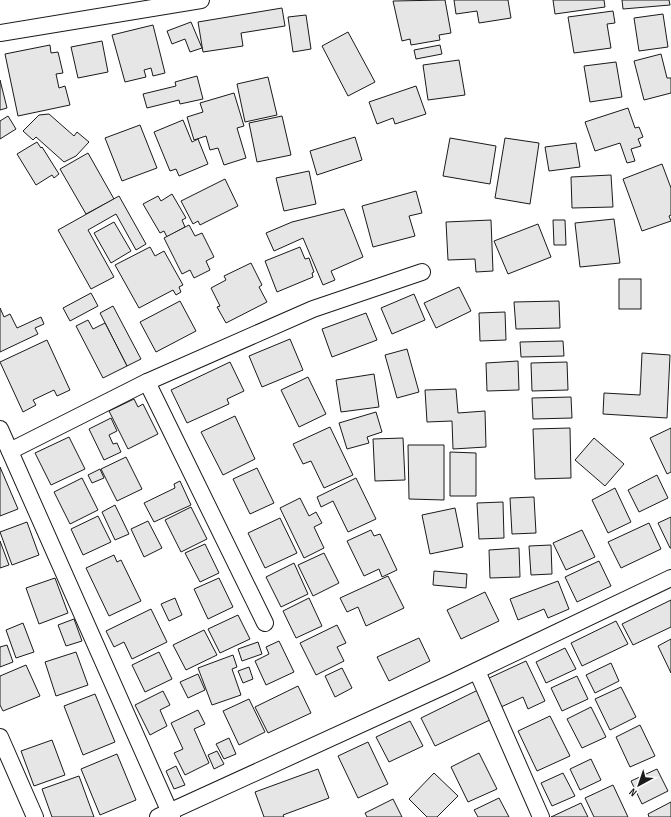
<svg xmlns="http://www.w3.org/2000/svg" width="671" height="817" font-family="'Sofia Sans Condensed',sans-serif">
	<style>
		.building { fill: #e6e6e6; stroke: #1a1a1a }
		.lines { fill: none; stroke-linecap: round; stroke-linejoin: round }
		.minor-casing { stroke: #1a1a1a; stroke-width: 18 }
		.minor { stroke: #fff; stroke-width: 16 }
	</style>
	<rect width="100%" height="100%" fill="#fff"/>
	<!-- building -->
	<g class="building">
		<polygon points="445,0 451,33 439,35 440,40 411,45 410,39 402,41 393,1"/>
		<polygon points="454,0 508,0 511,18 479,23 477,11 456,14"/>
		<polygon points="553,0 604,0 605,7 555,14"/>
		<polygon points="622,0 669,0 670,5 623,9"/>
		<polygon points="282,8 285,26 241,33 243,46 203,52 198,22"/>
		<polygon points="613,11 615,23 607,24 611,48 574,53 568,17"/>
		<polygon points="663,14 668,47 639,51 634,18"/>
		<polygon points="306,15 311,49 293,52 288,17"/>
		<polygon points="191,22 202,48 190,52 185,39 172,44 167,31"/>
		<polygon points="153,25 165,73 153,76 151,68 144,70 146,77 125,82 112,35"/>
		<polygon points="348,32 375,82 348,96 322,46"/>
		<polygon points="102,41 108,72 78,78 71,47"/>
		<polygon points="50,45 51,53 58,52 63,73 56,74 59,88 65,86 70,105 18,116 5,54"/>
		<polygon points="440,45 442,54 416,59 414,50"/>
		<polygon points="661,54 667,78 671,78 671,93 644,100 634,61"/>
		<polygon points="459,60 465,95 428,100 423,65"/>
		<polygon points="616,62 622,97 590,102 584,66"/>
		<polygon points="197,76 203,99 180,104 179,100 147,108 143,94 176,86 175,82"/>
		<polygon points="268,77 277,115 245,122 237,84"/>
		<polygon points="0,80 7,108 0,110"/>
		<polygon points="416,86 426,114 395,124 393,118 377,124 369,102"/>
		<polygon points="234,93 244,126 237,128 246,158 224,165 218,148 210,150 206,136 194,140 187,117 203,112 200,103"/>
		<polygon points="628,108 635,128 639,127 643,137 638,139 641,146 631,149 635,161 627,163 620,143 595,151 585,122"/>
		<polygon points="49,114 74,136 77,132 89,142 76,156 64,162 36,137 33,140 23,131 39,115"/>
		<polygon points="8,116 16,129 0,139 0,121"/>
		<polygon points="282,116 291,155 257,162 249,123"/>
		<polygon points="183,120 192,142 198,139 208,164 179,176 176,169 170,171 154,132"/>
		<polygon points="140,125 157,168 122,181 105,138"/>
		<polygon points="355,137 362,160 317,175 310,151"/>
		<polygon points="450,138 496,146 490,184 443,176"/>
		<polygon points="505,138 539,143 530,204 495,198"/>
		<polygon points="37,142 41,148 42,147 59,174 54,178 52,175 36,185 17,154"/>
		<polygon points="576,143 580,167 549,171 545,147"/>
		<polygon points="88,153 114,199 86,214 60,169"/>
		<polygon points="662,164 671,188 671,215 669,216 671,221 642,231 623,179"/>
		<polygon points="309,171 316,204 284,211 276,178"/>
		<polygon points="611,175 613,207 572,208 571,177"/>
		<polygon points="225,179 238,206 200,225 198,221 193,224 181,201"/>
		<polygon points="416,191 422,213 409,216 415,236 373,247 362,206"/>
		<polygon points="172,194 186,218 182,220 185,227 167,237 164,231 160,233 143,204 158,196 161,201"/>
		<polygon points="119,196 146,244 136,250 116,214 88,230 114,277 91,289 58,230"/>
		<polygon points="344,209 363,257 331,271 335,280 323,285 303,238 274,251 266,233 292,222"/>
		<polygon points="614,219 620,263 580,267 575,223"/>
		<polygon points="491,220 493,271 476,272 475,259 448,260 446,222"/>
		<polygon points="553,220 565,220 566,245 554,245"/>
		<polygon points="114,222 131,251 111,263 94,233"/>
		<polygon points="538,224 551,257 508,274 494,241"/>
		<polygon points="189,225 195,236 202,233 214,257 206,261 210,270 194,278 190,270 182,274 164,238"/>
		<polygon points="150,247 155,256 164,251 183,285 179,287 181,292 176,295 173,290 139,308 115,265"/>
		<polygon points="300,247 305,259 309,258 314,272 312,273 313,277 277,292 265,261"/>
		<polygon points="251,263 262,285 259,287 267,302 226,323 217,307 220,306 211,288 226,280 224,276"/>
		<rect x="619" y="279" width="22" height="30"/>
		<polygon points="459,287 471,311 436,328 424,303"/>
		<polygon points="91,293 98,306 70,321 63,308"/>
		<polygon points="414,294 425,320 392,334 381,308"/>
		<polygon points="180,301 196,331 156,352 140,322"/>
		<polygon points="559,301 560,328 516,329 514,302"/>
		<polygon points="113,306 141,359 127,366 100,313"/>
		<polygon points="0,308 4,317 10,314 17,328 41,317 44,324 35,328 38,334 0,352"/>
		<polygon points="505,312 506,340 480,341 479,313"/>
		<polygon points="366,313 377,340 332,357 322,329"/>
		<polygon points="88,320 93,329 105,323 127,366 103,378 76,326"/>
		<polygon points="290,339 303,370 262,387 249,356"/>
		<polygon points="47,340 70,390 57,396 54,390 33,400 36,405 23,412 0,362"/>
		<polygon points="563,341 564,356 521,357 520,342"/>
		<polygon points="407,349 419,392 397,398 385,355"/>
		<polygon points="642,353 670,355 667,418 603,414 604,393 640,395"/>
		<polygon points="518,361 519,390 487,391 486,363"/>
		<polygon points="230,362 244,391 227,399 229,404 187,423 171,390"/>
		<polygon points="567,362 568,390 532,391 531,363"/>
		<polygon points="374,374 379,407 341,412 336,380"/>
		<polygon points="308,377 326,414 299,427 281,390"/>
		<polygon points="456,389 458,413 485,411 486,447 453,449 452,421 427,422 425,390"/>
		<polygon points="571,397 572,418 533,419 532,398"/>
		<polygon points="134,399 138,407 143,404 158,434 128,449 109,411"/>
		<polygon points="376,412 382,432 367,437 369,443 347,449 339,423"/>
		<polygon points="235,416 255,459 223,475 201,432"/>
		<polygon points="111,418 117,431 109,435 113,444 117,443 121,452 104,460 89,429"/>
		<polygon points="330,427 353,475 324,488 311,461 303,464 293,444"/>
		<polygon points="570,428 571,478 535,479 533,429"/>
		<polygon points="671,428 671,472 667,474 650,438"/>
		<polygon points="69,437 85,469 51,485 35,453"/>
		<polygon points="403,438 405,480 375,481 373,439"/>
		<polygon points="594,438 624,464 605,486 575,460"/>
		<polygon points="408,445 444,445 444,500 409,499"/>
		<polygon points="450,452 476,453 476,496 450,496"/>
		<polygon points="126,457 142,489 117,501 101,469"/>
		<polygon points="0,467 18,509 0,516"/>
		<polygon points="257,468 274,503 250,514 233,479"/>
		<polygon points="100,469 104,478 92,483 88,475"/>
		<polygon points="657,475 668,498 639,512 628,490"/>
		<polygon points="82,478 98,510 70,524 54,492"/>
		<polygon points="356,478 376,519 348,532 333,501 321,507 317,497"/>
		<polygon points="180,481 191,505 154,522 144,503 175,488 174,484"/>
		<polygon points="615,488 631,522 608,533 592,500"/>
		<polygon points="534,497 536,533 512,534 510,498"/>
		<polygon points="300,498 309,516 316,512 322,523 314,527 324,548 304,558 280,508"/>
		<polygon points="503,502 504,538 479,539 477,503"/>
		<polygon points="115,505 129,534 115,540 102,512"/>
		<polygon points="191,507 207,539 181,552 165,520"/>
		<polygon points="455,508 463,547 430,554 422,515"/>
		<polygon points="98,516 111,542 83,555 71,529"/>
		<polygon points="671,517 671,548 670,548 658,523"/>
		<polygon points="280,518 297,553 265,568 248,533"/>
		<polygon points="148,521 162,548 144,557 131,529"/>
		<polygon points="27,522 39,555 12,565 0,532"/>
		<polygon points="649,523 661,549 621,568 608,542"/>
		<polygon points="371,530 374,536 380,534 397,570 382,577 379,569 364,576 347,541"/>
		<polygon points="582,530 595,557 566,570 553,543"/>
		<polygon points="0,541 9,565 0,568"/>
		<polygon points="205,544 219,573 200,582 185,553"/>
		<polygon points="551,545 552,574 531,575 529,546"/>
		<polygon points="519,548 520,577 490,578 489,550"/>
		<polygon points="324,553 339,583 313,596 298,565"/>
		<polygon points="114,555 117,562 121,560 141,601 109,616 86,568"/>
		<polygon points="599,561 611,586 577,602 565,577"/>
		<polygon points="294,563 308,594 281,607 266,577"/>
		<polygon points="434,571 467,574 466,588 433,585"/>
		<polygon points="388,576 404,608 366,626 358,607 347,612 340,598"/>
		<polygon points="55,578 68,613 39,624 26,588"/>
		<polygon points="219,578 233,607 208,619 194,589"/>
		<polygon points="558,581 569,609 548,618 544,609 518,620 510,599"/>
		<polygon points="485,592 499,621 461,639 447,610"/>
		<polygon points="175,598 182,615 169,621 161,604"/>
		<polygon points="309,598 322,626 296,638 283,611"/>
		<polygon points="671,600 671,627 633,645 622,624"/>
		<polygon points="151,609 167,642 132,659 124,642 114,647 106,631"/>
		<polygon points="238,615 250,639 220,653 208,629"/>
		<polygon points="74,619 82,641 66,646 58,625"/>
		<polygon points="616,621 628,644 582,666 571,643"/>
		<polygon points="23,623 34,652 16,658 6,630"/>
		<polygon points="337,625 346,643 337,647 344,661 316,675 300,643"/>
		<polygon points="204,630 217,655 186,670 173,645"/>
		<polygon points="419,638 430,661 389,681 377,657"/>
		<polygon points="671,639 671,673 658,646"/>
		<polygon points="279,641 294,672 266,685 255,661 269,654 266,647"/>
		<polygon points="258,642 262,654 242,661 238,649"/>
		<polygon points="7,645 13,662 0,667 0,647"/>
		<polygon points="565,648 576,669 546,683 536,662"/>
		<polygon points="76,652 88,685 56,696 45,662"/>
		<polygon points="159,652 172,679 145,692 132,665"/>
		<polygon points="233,655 237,667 232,669 241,695 212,705 198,668"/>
		<polygon points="526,661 545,701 528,709 523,697 501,707 487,679"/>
		<polygon points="611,663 619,681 595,693 586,675"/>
		<polygon points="26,665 40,696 3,711 0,705 0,676"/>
		<polygon points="249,667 253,679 243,683 238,671"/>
		<polygon points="342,668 352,688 335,697 325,676"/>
		<polygon points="198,674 205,690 188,698 180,682"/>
		<polygon points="577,676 588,699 562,711 551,688"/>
		<polygon points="298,686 311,713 268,733 255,707"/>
		<polygon points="621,687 636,717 610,730 595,699"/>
		<polygon points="478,690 492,719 435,746 421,718"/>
		<polygon points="163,691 170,705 160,710 167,726 150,735 135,705"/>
		<polygon points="95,694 115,742 83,755 64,706"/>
		<polygon points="249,699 265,732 239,745 223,711"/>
		<polygon points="591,707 606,737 582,748 567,719"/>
		<polygon points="198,710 205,724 194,729 209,763 185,775 174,753 183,749 171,723"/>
		<polygon points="550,716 570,756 537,771 518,731"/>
		<polygon points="410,721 423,746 389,762 376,737"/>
		<polygon points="640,725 655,756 630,767 616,737"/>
		<polygon points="229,738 236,754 224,759 216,744"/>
		<polygon points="52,740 65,775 34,786 21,751"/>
		<polygon points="368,742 388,784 358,798 338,756"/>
		<polygon points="217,751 224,764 214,769 208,755"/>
		<polygon points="479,753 497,789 468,802 451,767"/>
		<polygon points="117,754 136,800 100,815 81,769"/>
		<polygon points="591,759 601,780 580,790 570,769"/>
		<polygon points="176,766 185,785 174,789 166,771"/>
		<polygon points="318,769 329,798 283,815 284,817 264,817 255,792"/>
		<polygon points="657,769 668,791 642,804 631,781"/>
		<polygon points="434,773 458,796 437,817 427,817 409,799"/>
		<polygon points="563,773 575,796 552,806 541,783"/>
		<polygon points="79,776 94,817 52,817 42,789"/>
		<polygon points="613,785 628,817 594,817 585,798"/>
		<polygon points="499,798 509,817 478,817 474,810"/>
		<polygon points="393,799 402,817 367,817 365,813"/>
		<polygon points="671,802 671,817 649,817 648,814"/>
		<polygon points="581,803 588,817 551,817"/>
	</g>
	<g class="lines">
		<defs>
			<g id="minor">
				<polyline points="0,33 201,0"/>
				<polyline points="147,382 265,623"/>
				<polyline points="0,429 172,817"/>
				<polyline points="10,451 147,382 313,309 422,272"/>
				<polyline points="477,671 541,817"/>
				<polyline points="0,737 35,817"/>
				<polyline points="158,817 451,683 671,578"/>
			</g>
		</defs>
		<!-- minor casing -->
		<use href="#minor" class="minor-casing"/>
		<!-- minor -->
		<use href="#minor" class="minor"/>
	</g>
	<!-- north arrow -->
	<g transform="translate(639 785) rotate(220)" stroke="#ffffff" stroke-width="3" paint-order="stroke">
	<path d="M0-3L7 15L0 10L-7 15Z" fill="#1a1a1a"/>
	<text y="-6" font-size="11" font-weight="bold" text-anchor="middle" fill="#1a1a1a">N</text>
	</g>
</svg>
